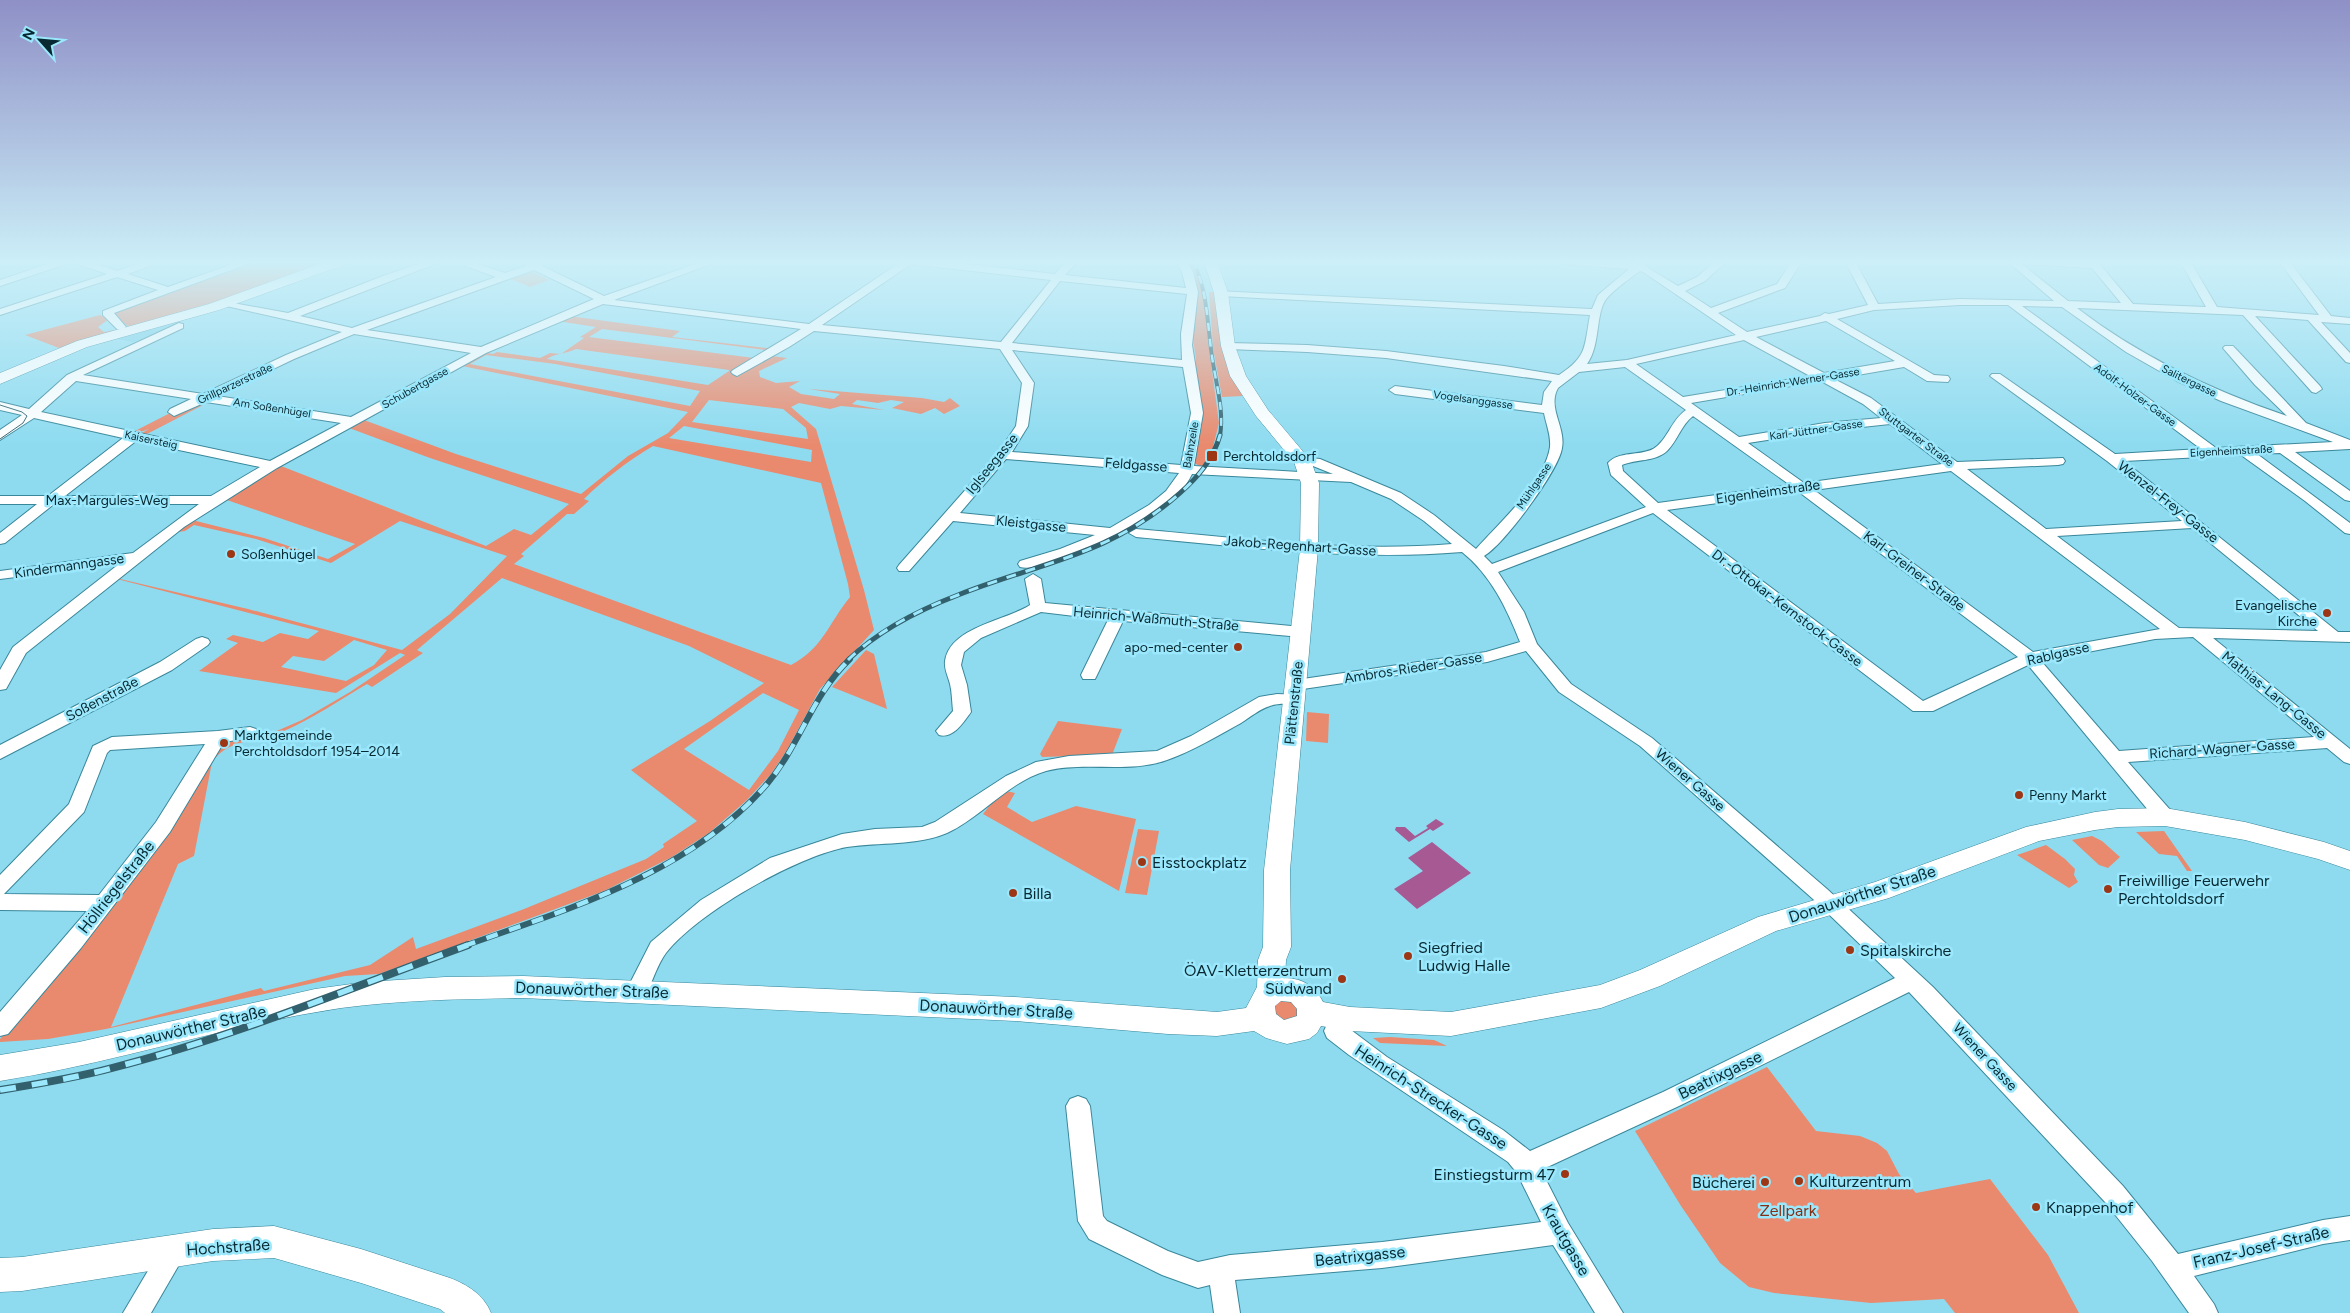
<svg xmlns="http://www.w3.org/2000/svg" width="2350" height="1313" font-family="Figtree,sans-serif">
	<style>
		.built { fill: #78d0e8 }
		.green { fill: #e98a6e; fill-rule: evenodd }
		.water { fill: #a75994 }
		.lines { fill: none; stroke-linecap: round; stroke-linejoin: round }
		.minor-casing { stroke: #39879a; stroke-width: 2 }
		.major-casing { stroke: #39879a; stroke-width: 1 }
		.minor { fill: #fff; fill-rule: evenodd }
		.major { fill: #fff; fill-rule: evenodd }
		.tram { stroke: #32616d; stroke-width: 1 }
		.rail-far3-casing { stroke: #32616d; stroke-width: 4 }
		.rail-far2-casing { stroke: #32616d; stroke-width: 5 }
		.rail-far1-casing { stroke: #32616d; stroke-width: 6 }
		.rail-casing { stroke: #32616d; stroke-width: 8 }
		.rail-far3 { stroke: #9be8fd; stroke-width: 2.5; stroke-dasharray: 8; stroke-linecap: butt }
		.rail-far2 { stroke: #9be8fd; stroke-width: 3; stroke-dasharray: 10; stroke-linecap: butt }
		.rail-far1 { stroke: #9be8fd; stroke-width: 4.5; stroke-dasharray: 12; stroke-linecap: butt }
		.rail { stroke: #9be8fd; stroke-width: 5.5; stroke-dasharray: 16; stroke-linecap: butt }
		.poi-dot { fill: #9d3615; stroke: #9be8fd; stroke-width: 2 }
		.labels { text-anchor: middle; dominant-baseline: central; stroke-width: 5; stroke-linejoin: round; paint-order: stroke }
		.far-street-label { font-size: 11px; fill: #082931; stroke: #9be8fd }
		.poi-label { font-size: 14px; fill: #082931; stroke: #9be8fd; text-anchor: start }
		.street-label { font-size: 14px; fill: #082931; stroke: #9be8fd }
		.near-poi-label { font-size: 16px; fill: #082931; stroke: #9be8fd; text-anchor: start }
		.near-street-label { font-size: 16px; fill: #082931; stroke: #9be8fd }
		.near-park-label { font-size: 16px; fill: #863015; stroke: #9be8fd }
	</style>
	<rect width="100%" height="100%" fill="#8edbf0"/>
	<!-- built -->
	<polygon class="built" points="178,320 183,324 133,342 111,338"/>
	<!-- green -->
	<g class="green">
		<polygon points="258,261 332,261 230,299 129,327 111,313"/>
		<polygon points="1185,261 1191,261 1205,294 1208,341 1219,423 1211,455 1202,467 1194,463 1200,427 1201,398 1194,370 1196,359 1192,333"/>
		<polygon points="530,270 549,280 530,287 508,278"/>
		<polygon points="1209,292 1215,292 1236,383 1243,396 1222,397 1213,348"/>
		<polygon points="100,315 109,319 98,327 104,332 120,329 59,348 25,335"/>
		<path d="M569,316l111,15 -8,6 103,12 -4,7 16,2 -28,13 1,6 16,6 24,-2 -11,6 12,7 33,5 6,-5 -31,-5 113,9 22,4 6,-4 10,8 -16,8 -9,-6 -14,6 -29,-6 12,-6 -13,-2 -13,3 -21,-3 -5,4 32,6 -43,-4 -11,3 -31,-6 -8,4 25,22 48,161 10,40 -54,59 -33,61 -16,24 -25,27 -37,32 -37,24 -68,34 -225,83 -34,2 -239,53 -58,10 -48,3v-3l124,-147 91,-139 13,-12 51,-11 23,-10 48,-28 55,-37 -5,-2 -64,40 -137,-22 39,-28 -12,-4 7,-4 30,7 17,-9 28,6 11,-8 -202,-52 75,-59 72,18 64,21 27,-15 -134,-46 262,-146 10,2 4,-2 43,6 10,-5 11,1 23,-16 -4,-1 16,-10 -39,-6zM602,329l164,21 -12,8 -165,-21zM576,349l153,21v1l-21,14 -161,-26c9,-6 19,-5 29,-10zM486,355l69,9 145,27 -10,15 -220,-42zM462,366l226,46 -20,21 -40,23 -47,38 -125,-40 -92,-34zM709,400l74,9 23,19 2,11 -116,-17zM684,426l128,24 -1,12 -142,-24zM349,428l81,30 139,46 -38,31 -17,-6 -28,17 -205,-80zM653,446l168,37 27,101 2,13c-22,27 -27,51 -59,68l-277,-101 10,-8 -3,-2 46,-40h7l15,-13 -5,-2c20,-20 44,-38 69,-53zM400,521l107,35 -57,58 -48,36 -154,-41 -128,-30 58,-47 7,-1 9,-6 62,14 75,24zM502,578l187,68 75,37 -54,38 -79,49 66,51 -34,23 1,3 -18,12 -122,50 -108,40 -3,-12 -43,28 -106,26 -3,-3 -150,39 67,-163 16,-8 18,-94c19,-26 46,-18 72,-31 29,-13 56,-31 83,-47l5,3 51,-34 -6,-3zM354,640l33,10 -13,15 -28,16 -65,-14 12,-11 31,5zM763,693l36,17 -21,41 -29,39 -65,-41z"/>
		<polygon points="201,402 207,403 145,435 140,434 149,429 137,433 133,432 172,412"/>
		<polygon points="866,650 874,654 887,709 832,687"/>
		<polygon points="1307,712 1329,714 1328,743 1306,741"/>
		<polygon points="1058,721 1122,729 1112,755 1042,757 1040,754"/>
		<polygon points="1002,790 1015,793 1007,807 1032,822 1076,806 1136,819 1119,891 983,814"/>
		<polygon points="1138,829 1159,831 1147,895 1125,893"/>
		<polygon points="2164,831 2192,871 2187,871 2177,856 2159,854 2136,832"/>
		<polygon points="2092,836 2102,841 2120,857 2108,868 2099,865 2072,840"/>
		<polygon points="2046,845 2065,859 2075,869 2074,875 2078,882 2069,888 2017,855"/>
		<polygon points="1281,998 1297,1003 1297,1017 1291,1021 1277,1019 1272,1005"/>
		<polygon points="1390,1037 1434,1040 1447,1046 1380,1043 1373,1038"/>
		<polygon points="1767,1067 1816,1131 1860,1136 1877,1143 1887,1151 1899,1174 1916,1193 1990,1179 2048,1255 2079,1313 1955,1313 1944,1299 1871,1303 1774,1293 1749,1287 1720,1263 1681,1206 1635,1131"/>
	</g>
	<!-- water -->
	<g class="water">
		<polygon points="1436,819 1444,824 1433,831 1430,829 1409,842 1395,830 1396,827 1405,827 1415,836 1428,828 1426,826"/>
		<polygon points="1432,842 1471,873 1417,909 1394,889 1423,871 1408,858"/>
	</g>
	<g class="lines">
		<defs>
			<g id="minor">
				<polygon points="56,261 87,261 117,271 147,261 163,261 128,274 168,287 241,261 256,261 114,313 126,327 121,330 117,329 103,315 103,311 158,290 117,277 0,315 0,309 107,274 72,262 0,286 0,280"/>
				<path d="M427,261h16l-143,55 52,12 144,-51 -44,-16h16l37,12 21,-7 -7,-5 23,2v3l62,30 100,-35h15l-105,39 195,24 93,-63h37l116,13 12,-13h11l-13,14 121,13 -4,-16 -6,-11h10l7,11 5,20 -6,53 11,68 -9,53 139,8 -20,-8 -16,-2 -2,-3 7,-4 18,2 81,34 33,22 42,34c23,-26 69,-67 74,-102 1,-12 -4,-23 -6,-34l-149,-19 -6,-4 6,-4 147,19 2,-13 8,-11 -166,-23 -79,-6 -79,-3 -6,-3 6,-3 79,2 79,6 118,15 55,9c29,-19 25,-28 31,-60l-369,-19 -4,-1v-4l375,18 6,-14 31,-26 -63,-5 -5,-3 75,3 3,-3h8l-2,5 33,20 19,-9 19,-16h11l-22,20 -20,10 26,17 66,-24 15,-23h10l-17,27 -67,25 29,19 73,-16 5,-3 4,1 39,-9 -23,-44h10l23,43 82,-5 94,2 -47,-40h11l50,40 53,2 -29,-35 -64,-4 -5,-3h74l36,43 73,3 -26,-46h10l27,46 102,8 -40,-54h10l42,55 19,2v6l-29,-2 29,31v10l-4,-1 -38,-42 -53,-4 65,70 2,3 -6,4 -4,-1 -69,-77 -166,-7c64,49 134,82 210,108l-32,-31 -32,-37 2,-2h8l73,77 44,17v9l-55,3 55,39v10l-5,-1 -65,-47 -23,1 93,69v11l-5,-1 -40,-32 -64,-46 -117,6 214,171h12v10l-137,-4 137,111v15l-6,-2 -17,-14 -199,14 44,50 2,5 -2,5 -7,2 -7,-2 -130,-157 -95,46h-20l-260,-198 -155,59 26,40 13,32 34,40 81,54 175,151 106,98 190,199 55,68 145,-34 27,-4v24l-27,4 -129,32 20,28 4,9h-29l-37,-52 -47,-59 -196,-210 -230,114 -138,64 27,53 55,90h-28l-42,-68 -171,23 -147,12 5,33h-26l-4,-28 -12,3 -36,-13 -73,-36 -11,-18 -12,-115 4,-7 8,-3 8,3 4,7 13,110 4,5 61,30 30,11 32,-7 152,-13 159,-20 -24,-49 -9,-11 -159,-107 -22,-17 -3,-7 3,-7 8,-2 8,2 44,33 116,73 27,21 133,-59 232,-114 -82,-79 -173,-153 -81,-54 -33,-41 -39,11 -191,28 -6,-1 -2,-4 2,-4 6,-1 190,-28 34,-10c-13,-33 -29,-67 -58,-90 -109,9 -217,-5 -326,-15l-7,-4 7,-4c105,9 210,24 316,15l-28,-23 -33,-22 -40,-17 -159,-8c-18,40 -95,73 -135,86 -11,3 -26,10 -37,7l-2,-3 2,-3 40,-12 35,-14 -142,-14 -44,50h-10l-2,-3 2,-3 99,-112 18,-27 6,-43 -22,-34 -186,-18 -25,16 -52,29 -4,-2 -2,-2 2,-2 68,-41 -198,-25 -117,49 -209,115 -93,59 -158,126 -20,36 -6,1v-20l13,-23 106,-83 -119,15v-8l133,-18 66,-49h-145l-49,39 -5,1v-11l37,-29h-37v-8h48l75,-58 -89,-20 -34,22v-10l22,-15 -22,-5v-8l29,7 38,-34 112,-52 4,1v4l-100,47 120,19 83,-39 56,-23 -120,-27v-4l66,12 95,-37zM911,264l140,16 -50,62 -179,-17zM534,270l60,29 -113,48 -114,-17zM1640,271l3,1 93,63 -109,25 -40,4c14,-19 8,-52 20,-66 9,-10 22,-19 33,-27zM1060,281l127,13 -6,40 1,26 -170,-17zM1960,305h48l193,144 -86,5 -115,-80h-8l-2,2 117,85 75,60 -136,8 -79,-60 91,-4 5,-1 2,-3 -2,-3 -106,4 -86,-64 -37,-19 70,-12 23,14 21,1 2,-3 -2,-3 -14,-1 -97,-56 37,-9zM2022,306l40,1 64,45 51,29 44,20 112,41 -117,6zM1826,321l69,40 -71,12 -68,-36zM354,334l117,19 -120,64 -134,-21 77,-37zM1744,340l66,36 -127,21 -47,-33zM1012,350l171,17 8,46 -10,52 -169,-13 16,-26 6,-43zM1625,367l61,43c-15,10 -18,30 -33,39 -13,7 -35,2 -45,14l3,12 35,32 -154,57 -8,-8c19,-10 75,-86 78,-108 4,-21 -15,-40 -4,-60l21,-16zM76,381l115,18 -21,10 -2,3 6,4 32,-14 135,21 -71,38 -229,-49zM1821,381l42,23 18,14 -56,5 -86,14 -48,-34zM1693,416l97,69 -132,18 -35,-32 -1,-6c14,-6 33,-3 45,-14 11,-11 14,-26 26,-35zM1890,424l52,40 -138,19 -56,-40 77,-12zM136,441l124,26 -49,29h-146zM1006,459l173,14 -13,18 -17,14 -39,23 -150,-15zM1951,471l209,158 -127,23 -219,-162zM1799,492l219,165 -95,44 -256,-191zM2192,528l126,103 -139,-3 -122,-92zM2193,637l121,100 -195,14 -78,-90 114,-22z"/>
				<path d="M1033,574l8,5 4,24 257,24 6,2 2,3 -2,3 -6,2 -179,-16 -26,54 -2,4h-12l-2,-4 27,-55 -67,-8 -60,26 -17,14 -3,13 6,20 4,27c-8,11 -18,27 -32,23l-3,-4 17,-20c-1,-9 -1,-19 -3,-27 -2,-8 -6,-15 -5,-23 5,-34 60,-40 85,-56l-5,-26z"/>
				<polygon points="202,637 208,639 210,642 208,645 172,670 0,759 0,745 160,662 196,639"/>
				<path d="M1277,694l23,1 2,4 -2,4c-10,2 -20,-1 -30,3 -10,3 -20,11 -29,17 -24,13 -48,28 -74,37 -39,14 -82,1 -121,11 -38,11 -64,46 -99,62 -31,13 -67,9 -100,14 -50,9 -150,66 -181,106 -9,12 -14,30 -21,44l-8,3 -8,-3 -3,-6 25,-49 50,-42 69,-42 72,-24 33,-5 47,-2 13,-5 71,-46 30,-14 33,-6 88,-5 34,-15 68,-39z"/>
				<path d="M250,727l6,2 3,4 -3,4 -32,5 -54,90 -89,116 -73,86 -8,2v-24l87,-101 -87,-1v-35l69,-71 24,-58 19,-9 106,-6zM205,744l-49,78 -57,73 -95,-1 80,-82 23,-59 3,-3z"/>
				<polygon points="174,1238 183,1242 187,1251 151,1313 123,1313 165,1242"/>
			</g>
			<g id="major">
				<polygon points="328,261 347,261 346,264 219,310 87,347 0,384 0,373 77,341 209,304"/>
				<path d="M1204,261h13l11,32 7,53 11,30 22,34 43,51 8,22 -1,66 -28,321 1,77 -5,13 -1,18c18,0 31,9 38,24l27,5 101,5 149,-27 40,-15 118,-53 117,-35 151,-55 69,-15 23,-3 47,-1 80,14 79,20 26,9v19l-32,-11 -73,-19 -80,-14 -47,1 -23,3 -56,11 -150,57 -113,33 -116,55 -59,22 -150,28 -101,-5 -29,-5 -4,7 -8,6 -22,5 -21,-6 -12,-7 -37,5 -49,-2 -153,-13 -492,-23c-61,1 -122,2 -182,10 -115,17 -226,55 -341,73v-26l79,-13 236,-53 51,-7 79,-5 78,-1 492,21 202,15 29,-4 11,-21 1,-27 5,-13 1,-77 36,-321 1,-66 -7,-21 -38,-46 -26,-40 -9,-30 -7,-53zM1281,1001l10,1 6,7v7l-13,4 -8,-6 -1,-8z"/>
				<path d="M274,1226l87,23 89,29c18,7 34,17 41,35h-46l-5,-4 -79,-26 -87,-25 -61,3 -191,30 -22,1v-34l22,-1 191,-28z"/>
			</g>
		</defs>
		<!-- minor casing -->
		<use href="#minor" class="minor-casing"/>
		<!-- major casing -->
		<use href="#major" class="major-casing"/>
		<!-- minor -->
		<use href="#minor" class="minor"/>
		<!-- major -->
		<use href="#major" class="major"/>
		<!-- tram -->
		<polyline class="tram" points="0,405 22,412 27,416 23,423 0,439"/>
		<defs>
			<path id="rail-far3" d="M1193,261c16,33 14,67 20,102 4,25 11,48 7,73"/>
			<path id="rail-far2" d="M848,660c31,-30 71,-50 110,-65 83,-33 151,-39 222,-102 18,-16 33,-33 40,-58"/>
			<path id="rail-far1" d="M464,946c107,-38 226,-73 303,-162 33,-39 45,-89 83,-125"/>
			<path id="rail" d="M0,1090c38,-6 75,-12 112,-22 122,-31 238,-80 356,-123"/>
		</defs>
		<!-- rail-far3 casing -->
		<use href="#rail-far3" class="rail-far3-casing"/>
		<!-- rail-far2 casing -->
		<use href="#rail-far2" class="rail-far2-casing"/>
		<!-- rail-far1 casing -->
		<use href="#rail-far1" class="rail-far1-casing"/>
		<!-- rail casing -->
		<use href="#rail" class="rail-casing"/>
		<!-- rail-far3 -->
		<use href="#rail-far3" class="rail-far3"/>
		<!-- rail-far2 -->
		<use href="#rail-far2" class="rail-far2"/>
		<!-- rail-far1 -->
		<use href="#rail-far1" class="rail-far1"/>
		<!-- rail -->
		<use href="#rail" class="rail"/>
	</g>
	<!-- sky -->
	<linearGradient id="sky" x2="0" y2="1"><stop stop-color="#8e90c6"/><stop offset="0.59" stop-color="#cceff8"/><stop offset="1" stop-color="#cceff8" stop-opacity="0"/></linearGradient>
	<rect width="2350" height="445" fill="url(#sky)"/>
	<!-- markers -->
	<g class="poi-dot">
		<rect x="1206" y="450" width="12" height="12" rx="2.5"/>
		<circle cx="231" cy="554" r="5"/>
		<circle cx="2327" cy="613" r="5"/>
		<circle cx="1238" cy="647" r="5"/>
		<circle cx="224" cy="743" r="5"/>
		<circle cx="2019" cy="795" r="5"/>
		<circle cx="1142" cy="862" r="5"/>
		<circle cx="2108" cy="889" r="5"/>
		<circle cx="1013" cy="893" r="5"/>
		<circle cx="1850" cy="950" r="5"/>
		<circle cx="1408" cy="956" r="5"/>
		<circle cx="1342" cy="979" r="5"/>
		<circle cx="1565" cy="1174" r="5"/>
		<circle cx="1799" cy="1181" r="5"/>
		<circle cx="1765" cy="1182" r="5"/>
		<circle cx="2036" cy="1207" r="5"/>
	</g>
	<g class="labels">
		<!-- far-street labels -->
		<g class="far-street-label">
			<text transform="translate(2189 381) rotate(26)">Salitergasse</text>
			<text transform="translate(1793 382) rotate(-9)">Dr.-Heinrich-Werner-Gasse</text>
			<text transform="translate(235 384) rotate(-25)">Grillparzerstraße</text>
			<text transform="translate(415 388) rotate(-29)">Schubertgasse</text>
			<text transform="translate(2135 395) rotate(36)">Adolf-Holzer-Gasse</text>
			<text transform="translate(1473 400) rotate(8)">Vogelsanggasse</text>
			<text transform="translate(272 408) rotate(9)">Am Soßenhügel</text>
			<text transform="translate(1816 430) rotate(-8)">Karl-Jüttner-Gasse</text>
			<text transform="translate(1916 437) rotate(37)">Stuttgarter Straße</text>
			<text transform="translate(151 440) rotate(12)">Kaisersteig</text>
			<text transform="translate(1191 445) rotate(-80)">Bahnzeile</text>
			<text transform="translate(2231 451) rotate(-3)">Eigenheimstraße</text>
			<text transform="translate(1534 486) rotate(-56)">Mühlgasse</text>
		</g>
		<!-- poi labels -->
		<g class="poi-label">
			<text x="1223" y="456">Perchtoldsdorf</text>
			<text x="241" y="554">Soßenhügel</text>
			<text x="2317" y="605" text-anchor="end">Evangelische<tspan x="2317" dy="16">Kirche</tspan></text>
			<text x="1228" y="647" text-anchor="end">apo-med-center</text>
			<text x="234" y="735">Marktgemeinde<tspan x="234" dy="16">Perchtoldsdorf 1954–2014</tspan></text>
			<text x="2029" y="795">Penny Markt</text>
		</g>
		<!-- street labels -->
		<g class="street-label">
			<text transform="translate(992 464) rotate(-51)">Iglseegasse</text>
			<text transform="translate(1136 465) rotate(4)">Feldgasse</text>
			<text transform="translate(1768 492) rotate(-8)">Eigenheimstraße</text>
			<text x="107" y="500">Max-Margules-Weg</text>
			<text transform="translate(2168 502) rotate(38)">Wenzel-Frey-Gasse</text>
			<text transform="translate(1031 524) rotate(6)">Kleistgasse</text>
			<text transform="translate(1300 546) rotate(4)">Jakob-Regenhart-Gasse</text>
			<text transform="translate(69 566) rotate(-8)">Kindermanngasse</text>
			<text transform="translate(1914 571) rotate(37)">Karl-Greiner-Straße</text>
			<text transform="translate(1787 608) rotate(37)">Dr.-Ottokar-Kernstock-Gasse</text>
			<text transform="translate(1156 619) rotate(5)">Heinrich-Waßmuth-Straße</text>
			<text transform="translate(2058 654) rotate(-13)">Rablgasse</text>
			<text transform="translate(1413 668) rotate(-9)">Ambros-Rieder-Gasse</text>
			<text transform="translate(2274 695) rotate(39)">Mathias-Lang-Gasse</text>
			<text transform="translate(102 699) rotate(-28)">Soßenstraße</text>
			<text transform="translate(1294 703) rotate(-84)">Plättenstraße</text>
			<text transform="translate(2222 749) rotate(-4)">Richard-Wagner-Gasse</text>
			<text transform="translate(1690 780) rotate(41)">Wiener Gasse</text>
			<text transform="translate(1985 1057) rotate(47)">Wiener Gasse</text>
		</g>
		<!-- near-poi labels -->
		<g class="near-poi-label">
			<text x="1152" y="862">Eisstockplatz</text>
			<text x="2118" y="880">Freiwillige Feuerwehr<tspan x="2118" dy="18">Perchtoldsdorf</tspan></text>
			<text x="1023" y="893">Billa</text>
			<text x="1418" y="947">Siegfried<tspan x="1418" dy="18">Ludwig Halle</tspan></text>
			<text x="1860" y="950">Spitalskirche</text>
			<text x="1332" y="970" text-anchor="end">ÖAV-Kletterzentrum<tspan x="1332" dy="18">Südwand</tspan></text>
			<text x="1555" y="1174" text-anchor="end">Einstiegsturm 47</text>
			<text x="1809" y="1181">Kulturzentrum</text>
			<text x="1755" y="1182" text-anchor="end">Bücherei</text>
			<text x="2046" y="1207">Knappenhof</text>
		</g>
		<!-- near-street labels -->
		<g class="near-street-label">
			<text transform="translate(116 887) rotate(-52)">Höllriegelstraße</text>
			<text transform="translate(1862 894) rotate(-18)">Donauwörther Straße</text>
			<text transform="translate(592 990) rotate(2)">Donauwörther Straße</text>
			<text transform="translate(996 1009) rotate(3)">Donauwörther Straße</text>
			<text transform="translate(191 1028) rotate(-13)">Donauwörther Straße</text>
			<text transform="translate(1720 1075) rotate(-26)">Beatrixgasse</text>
			<text transform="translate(1431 1097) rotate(33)">Heinrich-Strecker-Gasse</text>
			<text transform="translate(1566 1240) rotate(60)">Krautgasse</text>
			<text transform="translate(228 1247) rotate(-4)">Hochstraße</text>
			<text transform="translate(2261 1247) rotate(-13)">Franz-Josef-Straße</text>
			<text transform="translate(1360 1256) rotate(-6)">Beatrixgasse</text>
		</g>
		<!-- near-park labels -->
		<g class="near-park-label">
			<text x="1788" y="1210">Zellpark</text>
		</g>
	</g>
	<!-- north arrow -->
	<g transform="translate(40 40) rotate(297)" stroke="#9be8fd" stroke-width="4" paint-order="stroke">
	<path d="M0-4L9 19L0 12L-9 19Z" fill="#082931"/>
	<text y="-8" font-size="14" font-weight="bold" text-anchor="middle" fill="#082931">N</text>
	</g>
</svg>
